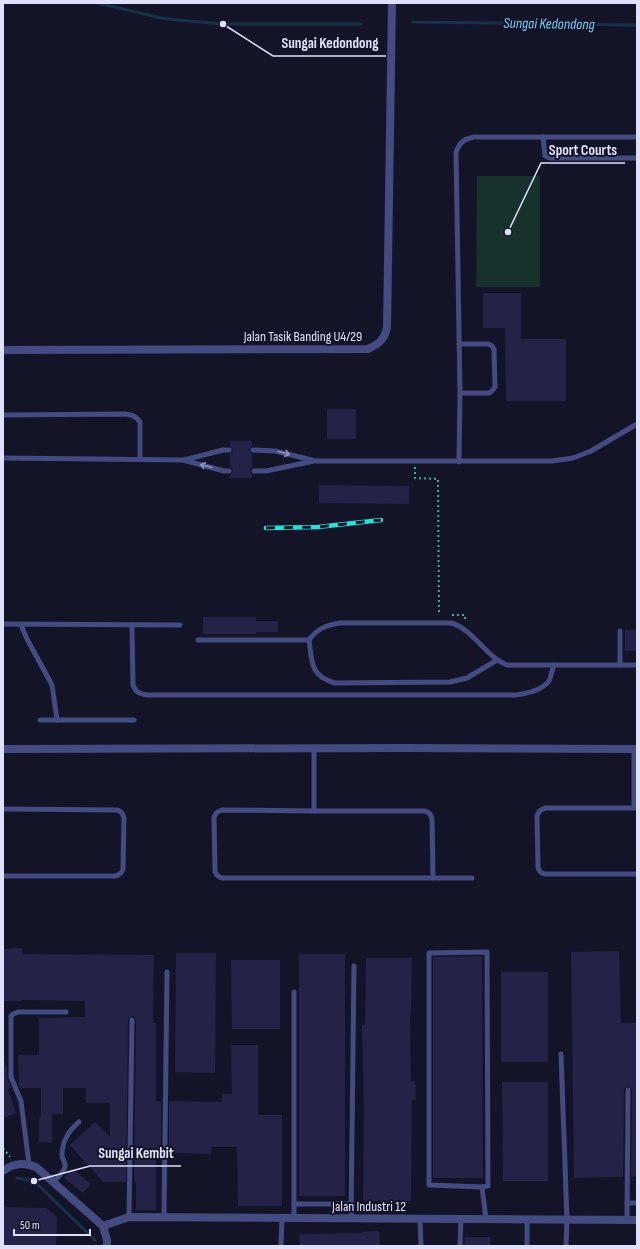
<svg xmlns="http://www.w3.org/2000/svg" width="640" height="1249" font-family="'Sofia Sans Condensed',sans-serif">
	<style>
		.green { fill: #17312c }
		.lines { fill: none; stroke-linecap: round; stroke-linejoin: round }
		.stream { stroke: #16314a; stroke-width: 3 }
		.building { fill: #242247 }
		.path { stroke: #3fae97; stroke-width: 2; stroke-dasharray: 2 3; stroke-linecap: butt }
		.service { stroke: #444b81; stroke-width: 5 }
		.minor { stroke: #444b81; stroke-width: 8 }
		.rail-casing { stroke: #21e5da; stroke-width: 4.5 }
		.rail { stroke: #141428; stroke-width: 3; stroke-dasharray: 9; stroke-linecap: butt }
		.oneway { stroke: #9296be }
		.labels { text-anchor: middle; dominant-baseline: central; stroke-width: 4; stroke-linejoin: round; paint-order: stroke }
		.street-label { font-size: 14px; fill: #dfe0fb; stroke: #141428 }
		.water-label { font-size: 15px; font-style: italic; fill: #79caef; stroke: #141428 }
		.leader { fill: none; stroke: #dfe0fb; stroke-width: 1.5 }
		.callout-dot { fill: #dfe0fb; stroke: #141428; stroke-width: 1.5 }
		.callout-label { font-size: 15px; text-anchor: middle; font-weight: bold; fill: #dfe0fb; stroke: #141428; stroke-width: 4; stroke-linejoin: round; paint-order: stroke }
	</style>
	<rect width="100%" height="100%" fill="#141428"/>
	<!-- green -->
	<polygon class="green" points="477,176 540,176 540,287 476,287"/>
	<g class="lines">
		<!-- stream -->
		<g class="stream">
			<polyline points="97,3 166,19 223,24 361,24"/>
			<polyline points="413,22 637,25"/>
			<polyline points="17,1178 34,1181 95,1240"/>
		</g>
	</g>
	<!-- building -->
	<g class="building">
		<polygon points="483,293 521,293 521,339 566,339 566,401 506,401 505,328 483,328"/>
		<rect x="327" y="409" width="29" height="30"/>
		<polygon points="230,441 252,441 252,446 250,448 249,450 252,454 252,467 250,471 252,475 252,478 230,478 230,475 233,471 232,469 230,467 230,454 233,450 232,448 230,446"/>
		<polygon points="319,485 409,486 409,504 319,503"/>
		<polygon points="203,617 256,617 256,621 278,621 278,632 256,632 256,634 203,634"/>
		<rect x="625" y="630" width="12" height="21"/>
		<polygon points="22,948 22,954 154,955 153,1023 156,1023 156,1101 161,1101 161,1153 156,1153 156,1210 136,1210 136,1182 134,1182 136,1020 134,1016 130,1017 128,1020 126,1182 103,1182 70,1145 95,1122 110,1137 110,1103 86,1103 86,1088 63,1088 63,1114 52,1114 52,1143 39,1142 39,1117 41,1118 41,1088 20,1088 19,1085 18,1055 39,1055 39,1018 85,1017 85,1001 22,1000 22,1001 3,1001 3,949"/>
		<polygon points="619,951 621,1023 637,1023 637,1176 631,1177 632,1090 630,1087 628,1086 625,1088 624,1090 623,1177 574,1178 571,952"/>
		<polygon points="176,953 216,953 215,1073 175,1072"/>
		<rect x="299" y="954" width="46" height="242"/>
		<polygon points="482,956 483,1178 433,1178 433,957"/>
		<polygon points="366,958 412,958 411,1014 410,1014 411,1081 415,1081 416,1100 412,1100 411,1201 363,1201 364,1108 362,1025 365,1025"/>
		<polygon points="231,960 280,960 280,1029 232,1029"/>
		<rect x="501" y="972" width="47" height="90"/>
		<polygon points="231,1045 258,1045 258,1115 282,1115 282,1206 238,1206 237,1147 211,1147 211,1154 169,1153 169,1101 222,1102 222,1094 232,1094"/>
		<polygon points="3,1060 7,1068 7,1078 11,1088 8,1089 16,1113 3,1118"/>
		<polygon points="502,1082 548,1082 548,1181 503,1181"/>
		<polygon points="72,1169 91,1184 83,1193 64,1178"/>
		<polygon points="3,1207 46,1208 57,1217 56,1246 3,1245"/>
		<polygon points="379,1231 380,1246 300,1246 299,1234 362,1233 362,1232"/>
		<rect x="465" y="1237" width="25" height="9"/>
	</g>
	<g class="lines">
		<!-- path -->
		<g class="path">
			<polyline points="415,467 415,478 438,479 439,615"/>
			<polyline points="452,615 465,615 465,622"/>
			<polyline points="3,1148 10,1157"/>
		</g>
		<!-- service -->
		<g class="service">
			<polyline points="543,137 545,156 550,158 637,158"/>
			<polyline points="459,344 488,344 492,346 494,349 495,387 492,391 489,393 460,393"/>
			<path d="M3,415l122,-1c7,1 11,2 15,8v37"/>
			<polyline points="253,450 275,451 312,460"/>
			<polyline points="3,458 183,460 224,471 229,471"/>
			<polyline points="184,460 223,450 229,450"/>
			<path d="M459,462l1,-69 -4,-241c4,-10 8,-13 18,-15h163"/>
			<polyline points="254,471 266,471 314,461 552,461 573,458 591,451 637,424"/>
			<polyline points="3,624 180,625"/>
			<polyline points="21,625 27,639 52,685 57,720"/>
			<path d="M132,625l1,60c3,8 7,9 15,10h368c12,-2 25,-4 33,-14 2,-4 3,-11 5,-16"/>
			<polyline points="620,631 620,665"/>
			<polyline points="198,640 309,640"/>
			<path d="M497,660l-30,18 -17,4 -115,1c-25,-7 -23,-21 -26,-43 8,-11 17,-15 31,-17h111c21,5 35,34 56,42h130"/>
			<polyline points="40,720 134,720"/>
			<path d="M314,748v63h111c4,1 6,3 7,8l1,59"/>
			<polyline points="634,749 634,808"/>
			<path d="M637,808h-92c-5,2 -6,3 -8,8l1,51c1,5 3,6 7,7h92"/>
			<path d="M3,809l114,1c4,1 6,3 7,8l-1,51c-1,4 -3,6 -8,7h-112"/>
			<path d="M314,811l-92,-1c-5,2 -7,3 -8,8l1,53c1,4 3,6 7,7h250"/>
			<polygon points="487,952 488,1186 482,1187 429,1185 429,953"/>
			<polyline points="561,1054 567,1220 566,1246"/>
			<polyline points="29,1164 21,1101 11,1077 11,1016 13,1014 18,1012 66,1012"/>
			<path d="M53,1183c4,-5 10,-10 12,-16 1,-4 -3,-8 -3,-12 0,-13 7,-25 17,-33"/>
			<polyline points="482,1187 486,1219"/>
			<polyline points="627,1203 637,1203"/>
			<polyline points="294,1204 351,1204"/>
			<polyline points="129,1217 132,1020"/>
			<polyline points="164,1217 167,972"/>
			<polyline points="294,1218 294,992"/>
			<polyline points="351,1219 354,966"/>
			<polyline points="420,1219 421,1246"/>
			<polyline points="627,1220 628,1090"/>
			<polyline points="281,1246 282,1218"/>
			<polyline points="460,1246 461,1219"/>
			<polyline points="527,1246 527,1220"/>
		</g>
		<!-- minor -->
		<g class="minor">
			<path d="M3,350l365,-1c11,-5 17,-10 19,-22l5,-324"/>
			<polyline points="3,749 405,748 637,749"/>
			<path d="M3,1171c10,-8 21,-9 33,-4l67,59"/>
			<polyline points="103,1226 129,1217 637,1220"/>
			<polyline points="103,1226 107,1240 107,1246"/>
		</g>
		<defs>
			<polyline id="rail" points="266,528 318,527 381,520"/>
		</defs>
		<!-- rail casing -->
		<use href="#rail" class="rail-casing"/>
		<!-- rail -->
		<use href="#rail" class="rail"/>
	</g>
	<!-- one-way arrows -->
	<defs><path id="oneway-shaft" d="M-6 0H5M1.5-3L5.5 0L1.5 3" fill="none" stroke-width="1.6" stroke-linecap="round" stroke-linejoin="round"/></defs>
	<g class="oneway">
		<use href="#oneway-shaft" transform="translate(284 453) rotate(15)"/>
		<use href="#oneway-shaft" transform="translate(206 466) rotate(-165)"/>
	</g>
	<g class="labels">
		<!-- street labels -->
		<g class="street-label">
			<text x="303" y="336">Jalan Tasik Banding U4/29</text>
			<text x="369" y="1206">Jalan Industri 12</text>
		</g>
		<!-- water labels -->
		<g class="water-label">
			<text transform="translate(549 24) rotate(1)">Sungai Kedondong</text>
		</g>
	</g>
	<!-- callouts -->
	<path class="leader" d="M223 24L273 56H386M508 232L541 163H625M34 1181L90 1166H181"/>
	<g class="callout-dot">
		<circle cx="223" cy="24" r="4"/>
		<circle cx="508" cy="232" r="4"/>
		<circle cx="34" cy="1181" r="4"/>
	</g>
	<g class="callout-label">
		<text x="330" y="48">Sungai Kedondong</text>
		<text x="583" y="155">Sport Courts</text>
		<text x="136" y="1158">Sungai Kembit</text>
	</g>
	<!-- border -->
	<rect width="640" height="1249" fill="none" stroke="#dfe0fb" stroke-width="8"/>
	<!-- scale -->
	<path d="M14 1229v6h76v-6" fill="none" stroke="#dfe0fb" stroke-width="2"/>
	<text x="20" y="1229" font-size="12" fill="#dfe0fb" stroke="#141428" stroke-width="3" paint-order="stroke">50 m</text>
</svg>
